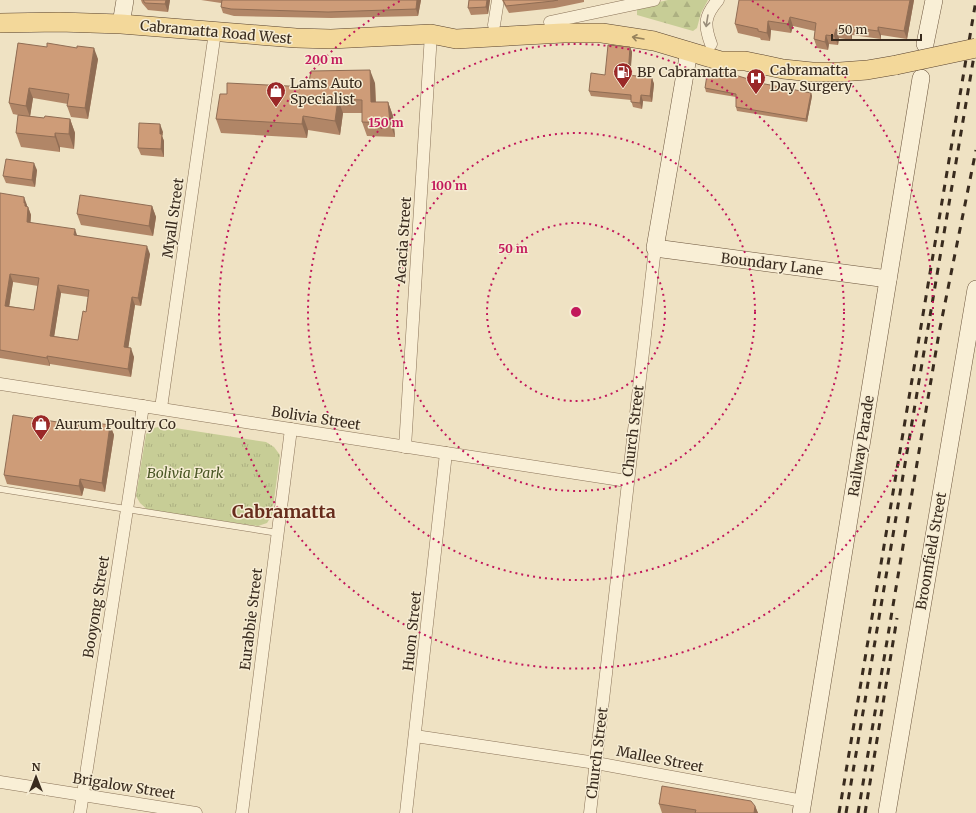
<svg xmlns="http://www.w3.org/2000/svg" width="976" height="813" font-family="Merriweather,serif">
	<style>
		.grass { fill: url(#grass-tufts) }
		.forest { fill: url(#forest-firs) }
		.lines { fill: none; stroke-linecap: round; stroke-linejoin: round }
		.lane-casing { stroke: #8a7359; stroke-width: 7 }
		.street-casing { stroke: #8a7359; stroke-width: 13 }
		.secondary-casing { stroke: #6b543c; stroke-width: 18 }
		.primary-casing { stroke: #57412e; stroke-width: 20 }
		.lane { stroke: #f9efd6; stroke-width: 6 }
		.street { stroke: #f9efd6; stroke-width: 12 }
		.secondary { stroke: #f9efd6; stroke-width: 17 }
		.primary { stroke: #f3d89a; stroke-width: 19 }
		.rail { stroke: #392b1e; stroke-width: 3; stroke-dasharray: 7 7; stroke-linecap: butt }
		.primary-bridge-casing { stroke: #57412e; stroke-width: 20; stroke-linecap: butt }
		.primary-bridge { stroke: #f3d89a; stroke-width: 19 }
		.wall { fill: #b18667; fill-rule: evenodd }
		.shaded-wall { fill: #906d54 }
		.building { fill: #ce9c78; stroke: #906d54; fill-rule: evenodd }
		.oneway { stroke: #998d7a }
		.oneway2 { stroke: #96825c }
		.ring { fill: none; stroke: #c2185b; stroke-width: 2; stroke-dasharray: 2 4 }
		.labels { text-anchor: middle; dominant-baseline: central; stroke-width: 3; stroke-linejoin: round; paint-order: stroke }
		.street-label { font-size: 14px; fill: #392b1e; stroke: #f6ecd3 }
		.poi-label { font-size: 14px; fill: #392b1e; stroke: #f6ecd3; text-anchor: start }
		.park-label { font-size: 14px; font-style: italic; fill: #495624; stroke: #f6ecd3 }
		.district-label { font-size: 18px; font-weight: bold; fill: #672c1c; stroke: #f6ecd3 }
		.centre { fill: #c2185b; stroke: #f6ecd3; stroke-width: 2 }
		.ring-label { font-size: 12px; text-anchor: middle; font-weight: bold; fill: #c2185b; stroke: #f6ecd3; stroke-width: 3; stroke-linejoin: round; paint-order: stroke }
	</style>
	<defs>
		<pattern id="grass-tufts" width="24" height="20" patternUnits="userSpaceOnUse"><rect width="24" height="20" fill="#c7cd96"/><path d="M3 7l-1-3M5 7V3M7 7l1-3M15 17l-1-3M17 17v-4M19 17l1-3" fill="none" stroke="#acb081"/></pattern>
		<pattern id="forest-firs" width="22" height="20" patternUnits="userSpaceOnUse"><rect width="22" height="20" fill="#c7cd96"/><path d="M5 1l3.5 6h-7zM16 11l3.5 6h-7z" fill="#acb081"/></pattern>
	</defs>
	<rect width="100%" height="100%" fill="#efe2c3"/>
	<!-- grass -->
	<polygon class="grass" points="162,426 266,442 274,447 280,455 272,515 267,523 258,526 149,511 140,503 136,496 146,434 154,428"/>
	<!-- forest -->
	<polygon class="forest" points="668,0 708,0 701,13 697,28 693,31 637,15 637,7"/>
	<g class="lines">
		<defs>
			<path id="lane" d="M0,489c93,14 185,30 278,44"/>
			<g id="street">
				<polyline points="550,22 654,0"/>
				<polyline points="494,25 498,0"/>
				<path d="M711,44c-7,-19 -7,-28 7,-44"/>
				<polyline points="0,384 627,481"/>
				<polyline points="161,408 215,32"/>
				<polyline points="405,447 431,34"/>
				<polyline points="415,736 596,763 803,801"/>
				<polyline points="0,782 196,813"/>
				<polyline points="80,813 143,406"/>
				<polyline points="242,813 291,429"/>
				<polyline points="406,813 446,453"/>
				<polyline points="590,813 655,248"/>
			</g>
			<g id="secondary">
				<polyline points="121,24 125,0"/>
				<polyline points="925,44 934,0"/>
				<polyline points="689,51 655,248 888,279"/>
				<polyline points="801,813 921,78"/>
				<polyline points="887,813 976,289"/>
			</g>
			<polyline id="primary" points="0,23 59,22 121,24 296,38 331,39 431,34 456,39 563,33 602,33 654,41 721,61 745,61 783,69 812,72 840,72 867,70 896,65"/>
		</defs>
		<!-- lane casing -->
		<use href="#lane" class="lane-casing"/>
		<!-- street casing -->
		<use href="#street" class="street-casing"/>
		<!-- secondary casing -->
		<use href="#secondary" class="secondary-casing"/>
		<!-- primary casing -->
		<use href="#primary" class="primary-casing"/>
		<!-- lane -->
		<use href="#lane" class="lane"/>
		<!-- street -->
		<use href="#street" class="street"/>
		<!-- secondary -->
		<use href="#secondary" class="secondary"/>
		<!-- primary -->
		<use href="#primary" class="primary"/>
		<!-- rail -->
		<g class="rail">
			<polyline points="839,813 976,0"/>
			<polyline points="846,813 976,44"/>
			<polyline points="858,813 939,333 976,150"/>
			<polyline points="865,813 897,618"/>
		</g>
		<defs>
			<polyline id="primary-bridge" points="896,65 976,48"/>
		</defs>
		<!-- primary-bridge casing -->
		<use href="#primary-bridge" class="primary-bridge-casing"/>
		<!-- primary-bridge -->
		<use href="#primary-bridge" class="primary-bridge"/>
	</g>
	<!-- wall -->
	<g class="wall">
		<polygon points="141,0 170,0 168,12 148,10 142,3"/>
		<polygon points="201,0 421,0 418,16 331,18 234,16 223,13 221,7 221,3"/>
		<polygon points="469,0 490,0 488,14 471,15 468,8"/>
		<polygon points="502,0 584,0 584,2 555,8 509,13 505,6"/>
		<polygon points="914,0 907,39 881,35 881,39 852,35 852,40 839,38 838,45 829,44 828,50 817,48 814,39 815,31 793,26 791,33 771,30 770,41 761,40 760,38 738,33 735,24"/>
		<polygon points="18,43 98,59 88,119 71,117 67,106 68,104 33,98 30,116 44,118 70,119 75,133 74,149 60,147 60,152 21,147 16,133 23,116 13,114 9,103"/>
		<polygon points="630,47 632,52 630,75 652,78 654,84 652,102 643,101 642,109 633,107 631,100 591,96 589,91 605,75"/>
		<polygon points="717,77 811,93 812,96 807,122 737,111 736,107 736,97 706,92 705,88"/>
		<polygon points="375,83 376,102 388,102 393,116 395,137 367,136 362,122 362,113 343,113 340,135 308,130 307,138 221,133 216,119 227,94 308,87"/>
		<polygon points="163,132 162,136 164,141 164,157 141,155 138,148"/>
		<polygon points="37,170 35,187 6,183 3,176"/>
		<path d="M0,193l27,12v1l1,1 3,8 -1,8 120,31 -9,52 -6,-1 -7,43 6,9 -3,20 -81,-13v2l-50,-8v2zM13,282l25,4 -4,24 -25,-4zM61,293l27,4 -2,15 -8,28 -24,-4z"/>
		<polygon points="152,206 156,217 153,236 81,225 77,214"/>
		<polygon points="110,425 114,435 105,492 84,488 82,496 7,484 4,475 89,427"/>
		<polygon points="659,804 755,806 758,813 662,813"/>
	</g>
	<!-- shaded-wall -->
	<g class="shaded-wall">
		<polygon points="166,0 170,0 168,12 165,4"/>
		<polygon points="417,0 421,0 418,16 416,9"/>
		<polygon points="487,0 490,0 488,14 486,7"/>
		<polygon points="910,0 914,0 907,39 904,31"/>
		<polygon points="790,17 793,26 791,33 788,24"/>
		<polygon points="768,21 771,30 770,41 767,33"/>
		<polygon points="849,27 852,35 852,40 849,32"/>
		<polygon points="878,27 881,35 881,39 878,31"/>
		<polygon points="836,29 839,38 838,45 834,36"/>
		<polygon points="826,35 829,44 828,50 825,42"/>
		<polygon points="630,47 632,52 630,81 628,75"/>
		<polygon points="94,48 98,59 88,119 85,108"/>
		<polygon points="370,70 375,83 376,116 371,102"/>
		<polygon points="652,78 654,84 652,102 650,96"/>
		<polygon points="29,88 33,98 30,117 26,106"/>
		<polygon points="811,93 812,96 807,122 806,119"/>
		<polygon points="641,95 643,101 642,109 640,103"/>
		<polygon points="338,99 343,113 340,135 335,121"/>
		<polygon points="388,102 393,116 395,137 390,123"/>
		<polygon points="303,116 308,130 307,138 302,124"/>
		<polygon points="70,119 75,133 74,149 69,134"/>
		<polygon points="160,124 163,132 162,136 164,141 164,157 161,149 160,134"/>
		<polygon points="55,133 60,147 60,152 55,137"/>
		<polygon points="34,163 37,170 35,187 32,180"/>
		<polygon points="24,197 27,205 27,208 28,207 31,215 30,231 27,222 24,203"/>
		<polygon points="152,206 156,217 153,236 149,226"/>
		<polygon points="75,229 78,238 74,235"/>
		<polygon points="147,246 150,254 141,306 138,298"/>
		<polygon points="10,274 13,282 8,314 5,306"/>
		<polygon points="58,285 61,293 53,344 50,336"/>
		<polygon points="132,297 135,305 127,356 124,347"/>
		<polygon points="131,348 134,357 131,377 128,369"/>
		<polygon points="47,356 50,364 50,366 47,358"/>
		<polygon points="110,425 114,435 105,492 102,483"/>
		<polygon points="80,479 84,488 82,496 79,486"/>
		<polygon points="755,806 758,813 754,813"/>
	</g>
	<!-- building -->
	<g class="building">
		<polygon points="143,0 166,0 165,4 145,3"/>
		<polygon points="222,0 417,0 416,9 328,12 231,9 221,7"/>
		<polygon points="469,0 487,0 486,7 468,8"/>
		<polygon points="503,0 558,0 553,1 506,6"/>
		<polygon points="739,0 910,0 904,31 878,27 878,31 849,27 849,32 836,29 834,36 826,35 825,42 814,39 816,23 790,17 788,24 768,21 767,33 758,31 758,29 735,24"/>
		<polygon points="18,43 47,47 47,43 77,48 77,46 94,48 85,108 67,106 69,94 29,88 26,106 9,103"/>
		<polygon points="608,45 630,47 628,75 652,78 650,96 641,95 640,103 631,102 631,95 589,91 591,73 605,75"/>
		<polygon points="370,70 371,102 388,102 390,123 362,122 362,100 338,99 335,121 303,116 302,124 216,119 220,94 227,94 227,83 308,87 311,71"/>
		<polygon points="718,70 765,84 811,93 806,119 736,107 736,94 705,88 707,75 717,77"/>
		<polygon points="18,115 44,118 45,116 70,119 69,134 55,133 55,137 16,133"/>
		<polygon points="139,123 160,124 160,134 162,134 161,149 138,148"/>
		<polygon points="6,159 34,163 32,180 3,176"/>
		<path d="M0,193l24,4v6h1v3l3,1 -1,15 48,7 -1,6 73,11 -9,52 -6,-1 -8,50 7,1 -3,21 -81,-13v2l-47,-8zM10,274l29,4 -5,32 -29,-4zM58,285l31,5 -3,22 -3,-1 -5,29 -28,-4z"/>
		<polygon points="80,195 152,206 149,226 77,214"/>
		<polygon points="13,415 89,427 89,422 110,425 102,483 80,479 79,486 4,475"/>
		<polygon points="662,786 751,801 755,806 754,813 695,813 696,810 659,804"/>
	</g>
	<!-- one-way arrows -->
	<defs><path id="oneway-shaft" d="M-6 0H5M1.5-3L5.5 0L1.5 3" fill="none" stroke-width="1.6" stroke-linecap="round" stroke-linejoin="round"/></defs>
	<use class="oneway" href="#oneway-shaft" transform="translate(707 21) rotate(99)"/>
	<use class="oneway2" href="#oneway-shaft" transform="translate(638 38) rotate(-170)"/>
	<!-- distance rings -->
	<g class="ring">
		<circle cx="576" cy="312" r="89"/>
		<circle cx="576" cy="312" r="179"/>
		<circle cx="576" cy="312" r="268"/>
		<path d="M752 1A357 357 0 1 1 400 1"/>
	</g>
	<!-- icons -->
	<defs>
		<symbol id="fuel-pin" viewBox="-11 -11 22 30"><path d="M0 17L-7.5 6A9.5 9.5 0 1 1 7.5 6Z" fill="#9a2828" stroke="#f6ecd3"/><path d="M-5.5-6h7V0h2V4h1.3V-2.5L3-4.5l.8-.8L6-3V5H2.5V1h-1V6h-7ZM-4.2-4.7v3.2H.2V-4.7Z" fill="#fff"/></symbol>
		<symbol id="hospital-pin" viewBox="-11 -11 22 30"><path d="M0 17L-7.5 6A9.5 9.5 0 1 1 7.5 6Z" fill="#9a2828" stroke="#f6ecd3"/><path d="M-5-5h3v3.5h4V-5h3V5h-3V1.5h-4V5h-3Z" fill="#fff"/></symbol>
		<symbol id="shop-pin" viewBox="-11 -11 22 30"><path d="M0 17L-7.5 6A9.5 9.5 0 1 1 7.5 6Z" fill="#9a2828" stroke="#f6ecd3"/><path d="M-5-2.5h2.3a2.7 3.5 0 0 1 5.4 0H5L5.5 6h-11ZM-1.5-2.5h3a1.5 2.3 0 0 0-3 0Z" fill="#fff"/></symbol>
	</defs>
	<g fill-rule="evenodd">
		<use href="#fuel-pin" x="612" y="61" width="22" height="30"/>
		<use href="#hospital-pin" x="745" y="67" width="22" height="30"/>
		<use href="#shop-pin" x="265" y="80" width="22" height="30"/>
		<use href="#shop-pin" x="30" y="413" width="22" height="30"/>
	</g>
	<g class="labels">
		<!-- street labels -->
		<g class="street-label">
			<text transform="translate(216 32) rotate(5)">Cabramatta Road West</text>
			<text transform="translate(173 218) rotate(-82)">Myall Street</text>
			<text transform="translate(403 240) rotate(-86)">Acacia Street</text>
			<text transform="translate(772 264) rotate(7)">Boundary Lane</text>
			<text transform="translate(316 418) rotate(9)">Bolivia Street</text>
			<text transform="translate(633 431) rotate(-83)">Church Street</text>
			<text transform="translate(861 446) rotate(-81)">Railway Parade</text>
			<text transform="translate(931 551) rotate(-80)">Broomfield Street</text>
			<text transform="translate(96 607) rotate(-81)">Booyong Street</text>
			<text transform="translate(251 619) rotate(-83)">Eurabbie Street</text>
			<text transform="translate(412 631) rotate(-84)">Huon Street</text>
			<text transform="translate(597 753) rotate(-83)">Church Street</text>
			<text transform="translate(660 759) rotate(11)">Mallee Street</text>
			<text transform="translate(124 786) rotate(9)">Brigalow Street</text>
		</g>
		<!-- poi labels -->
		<g class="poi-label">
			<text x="770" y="70">Cabramatta<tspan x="770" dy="16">Day Surgery</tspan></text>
			<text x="637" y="72">BP Cabramatta</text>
			<text x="290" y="83">Lams Auto<tspan x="290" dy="16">Specialist</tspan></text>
			<text x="55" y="424">Aurum Poultry Co</text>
		</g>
		<!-- park labels -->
		<g class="park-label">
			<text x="185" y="473">Bolivia Park</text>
		</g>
		<!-- district labels -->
		<g class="district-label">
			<text x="284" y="511">Cabramatta</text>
		</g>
	</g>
	<circle cx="576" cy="312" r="6" class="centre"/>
	<g class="ring-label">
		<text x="324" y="64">200 m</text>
		<text x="386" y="127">150 m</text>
		<text x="449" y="190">100 m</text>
		<text x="513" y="253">50 m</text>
	</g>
	<!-- north arrow -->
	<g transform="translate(36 777)" stroke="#f6ecd3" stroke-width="3" paint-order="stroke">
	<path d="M0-3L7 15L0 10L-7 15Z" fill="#392b1e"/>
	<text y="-6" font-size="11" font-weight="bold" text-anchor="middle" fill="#392b1e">N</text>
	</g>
	<!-- scale -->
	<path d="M832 34v6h89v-6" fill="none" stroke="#392b1e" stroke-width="2"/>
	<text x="838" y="34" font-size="12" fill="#392b1e" stroke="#f6ecd3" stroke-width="3" paint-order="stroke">50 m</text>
</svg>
